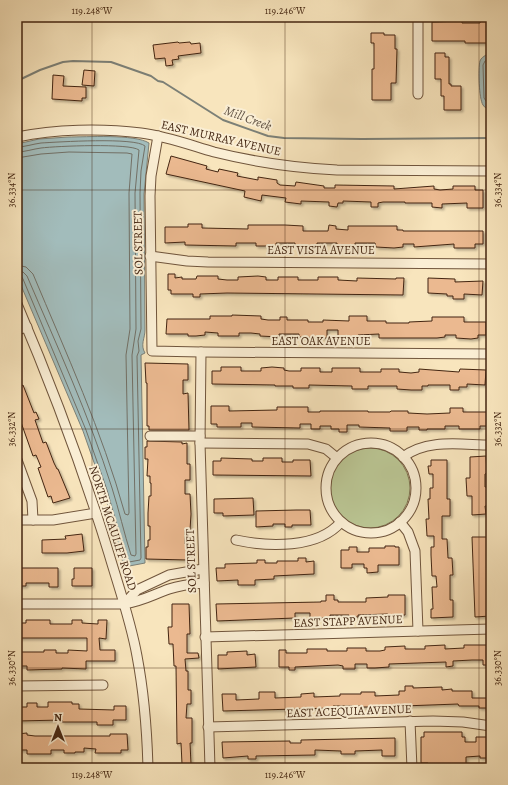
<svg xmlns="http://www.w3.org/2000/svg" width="508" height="785" font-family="Alegreya,serif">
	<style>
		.green { fill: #bac593; stroke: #7e7552 }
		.water { fill: #a2bcbb; stroke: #7c8077 }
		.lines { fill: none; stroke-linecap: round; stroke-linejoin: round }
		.shore { stroke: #727066; stroke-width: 1 }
		.stream { stroke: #7c8077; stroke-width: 2 }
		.building { fill: #ebb990; stroke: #432511; filter: url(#shadow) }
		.minor-casing { stroke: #70553c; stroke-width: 11 }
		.minor { stroke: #faeed4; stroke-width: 9 }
		.ticks { fill: none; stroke: #432511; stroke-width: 1; stroke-opacity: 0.45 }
		.labels { text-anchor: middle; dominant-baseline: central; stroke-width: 4; stroke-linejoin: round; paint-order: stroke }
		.street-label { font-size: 12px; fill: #432511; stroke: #faeed4 }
		.water-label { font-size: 13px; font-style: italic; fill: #605244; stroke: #faeed4 }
		.neatline { fill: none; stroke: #432511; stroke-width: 1.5 }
		.ticks-label { font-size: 10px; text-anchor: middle; fill: #432511 }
	</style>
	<defs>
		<filter id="shadow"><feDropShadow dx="2" dy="2" stdDeviation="1" flood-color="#0004"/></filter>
	</defs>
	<rect width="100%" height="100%" fill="#f8e5bd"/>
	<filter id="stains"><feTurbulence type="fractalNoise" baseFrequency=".005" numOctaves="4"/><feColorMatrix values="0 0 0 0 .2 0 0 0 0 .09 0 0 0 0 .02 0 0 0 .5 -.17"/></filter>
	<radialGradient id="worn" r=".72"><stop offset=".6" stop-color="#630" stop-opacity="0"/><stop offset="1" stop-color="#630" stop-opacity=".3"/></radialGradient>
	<!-- green -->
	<circle class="green" cx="370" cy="488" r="40"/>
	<!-- water -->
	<g class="water">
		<path d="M486,55h5v54c-4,0 -6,-1 -8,-4 -4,-6 -5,-36 -3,-44 1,-3 3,-4 6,-6z"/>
		<path d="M68,137c18,0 67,-3 81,6l-5,51 1,136c0,8 -5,15 0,23l-4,2 4,208 -21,4 -20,-76 -21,-60 -66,-155v-132l22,-5z"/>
	</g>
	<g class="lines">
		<!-- shore -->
		<g class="shore">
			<polyline points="491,59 485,61 483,65 484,98 488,104 491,105"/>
			<path d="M17,147c8,0 16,-3 24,-4 17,-1 94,-6 104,3l-4,25 -1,22 1,136 -3,12 1,10 -2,5 4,202 -1,2 -11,2 -2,-1 -20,-71 -21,-60 -63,-151 -2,-3h-4"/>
			<path d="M17,152c8,0 16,-3 24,-4 16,-2 89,-5 98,2l-4,43 1,136 -4,26 4,199 -1,2 -4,-1c-7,-22 -12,-45 -19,-67 -23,-73 -55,-142 -85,-212l-4,-4 -6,-1"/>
			<path d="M17,158l24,-4 28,-2 58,1 5,1 -3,39 1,136 -4,26 3,158 -1,2 -3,-1c-23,-83 -59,-161 -92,-240l-7,-7 -9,-2"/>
		</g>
		<!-- stream -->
		<polyline class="stream" points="17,81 40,70 63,62 73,61 111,62 151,76 158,81 163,82 223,120 268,136 284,138 362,139 491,138"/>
	</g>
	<!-- building -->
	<g class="building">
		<polygon points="480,20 490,20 491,43 465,43 465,41 432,41 432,22 462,21 462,23 480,23"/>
		<polygon points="371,33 384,33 384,35 395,35 395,49 397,49 396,83 391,83 391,100 372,100 372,69 374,69 374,43 371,43"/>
		<polygon points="178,42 179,43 190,42 191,44 200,43 201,53 178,56 179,59 172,60 173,65 166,66 165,58 155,59 153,45"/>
		<polygon points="435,53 445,53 445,57 449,57 449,84 451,84 451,86 461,86 461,110 444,110 444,96 441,96 441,79 435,79"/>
		<polygon points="84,70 95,71 94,86 82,85"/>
		<polygon points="53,75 64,76 63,86 86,87 86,98 82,98 82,101 52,99"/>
		<polygon points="171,156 207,166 206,169 218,172 219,169 238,173 237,176 258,180 258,177 277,180 277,183 280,185 295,186 296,182 324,186 324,188 335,188 335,185 394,186 394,189 434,186 434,189 440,190 453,189 453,186 475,186 475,190 483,190 483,208 467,208 467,203 442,204 442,208 432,207 432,203 405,203 405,202 383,202 378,203 378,207 371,207 371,202 343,201 343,203 338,203 337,207 329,206 329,202 301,201 301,204 285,202 286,198 262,195 261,201 244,197 245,191 166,174"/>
		<polygon points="188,224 202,224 202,228 248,229 248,225 285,225 303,226 303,231 328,231 329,225 336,226 336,229 348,230 348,226 397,226 397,230 403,230 403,231 483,231 483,244 475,244 475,248 454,248 454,244 414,247 414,244 403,244 403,247 394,248 376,247 375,243 355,243 355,247 337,246 337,243 317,243 317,247 295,246 295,243 276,243 276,246 256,246 256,243 236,243 236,246 185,245 185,242 165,243 165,227 188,227"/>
		<polygon points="168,274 175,274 175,278 182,277 182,279 196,279 197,276 218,276 218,279 227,280 238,280 238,277 258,276 266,277 266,280 278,280 278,277 298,277 298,280 318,280 318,277 338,277 338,280 357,281 357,278 396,279 396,278 404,278 403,295 227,293 200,294 200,297 193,297 193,294 171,294 171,290 168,290"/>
		<polygon points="428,278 455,279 455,282 483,281 482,295 464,294 464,299 453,299 453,296 447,296 447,294 428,293"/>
		<polygon points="232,315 261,316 261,319 268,320 280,320 280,317 287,317 287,320 308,320 308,322 323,322 323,320 349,321 349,316 367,316 367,321 386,321 386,323 409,323 409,322 432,321 432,317 464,317 464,322 486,322 486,335 478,335 478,338 471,339 456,338 456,335 445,335 445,337 437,338 379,338 379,334 358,335 358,337 338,337 338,330 327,330 327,338 299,337 299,334 279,334 279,337 260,336 260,334 251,333 239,333 239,336 218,336 218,333 205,332 205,335 196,336 188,336 188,334 166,334 167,319 210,319 210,316 232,316"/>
		<polygon points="145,363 188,364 188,380 183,380 183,394 188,393 189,430 149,430 149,426 147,426 147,383 146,383"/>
		<polygon points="221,367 241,367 241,371 261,371 261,368 272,367 284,368 284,370 289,371 301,371 301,368 320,368 320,372 332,372 332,368 360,368 360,372 381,372 381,369 399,369 399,372 411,373 419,372 419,369 459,372 460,369 486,370 485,385 467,384 467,387 459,387 459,390 450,390 450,385 428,385 428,386 422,386 422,390 411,390 397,389 397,386 368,386 368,389 352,389 352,386 309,385 309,388 293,388 293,386 275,386 275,385 212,384 212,371 221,371"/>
		<polygon points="23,385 34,413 36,412 39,419 35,420 43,443 46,442 54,463 57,469 58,469 70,498 53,503 51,496 48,497 38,468 41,467 36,455 33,456 17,411 17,388"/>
		<polygon points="211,406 229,406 229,411 277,410 277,407 308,407 308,412 320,412 320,411 368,411 368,412 390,412 391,411 408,411 408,413 427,414 450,413 450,408 463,408 463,412 488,412 489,426 480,426 480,429 459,429 459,426 445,426 445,429 427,429 427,430 419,430 419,427 407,427 407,431 390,431 390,428 359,427 359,425 347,425 347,432 339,432 339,429 331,429 331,426 320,426 320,429 311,429 311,424 300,424 300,428 252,427 252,423 241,423 241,427 217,427 217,424 211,424"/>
		<polygon points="147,441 182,442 182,444 187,443 187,464 190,464 190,480 185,480 185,494 190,494 191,514 190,530 185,530 185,544 188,544 188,560 146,559 146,547 148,547 148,540 150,540 150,526 148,526 148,513 149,496 151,496 151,483 150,483 150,476 147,476 148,459 145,459 145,447 147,447"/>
		<polygon points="486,456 487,473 485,474 485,487 488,487 488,506 485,506 486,514 472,515 472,496 467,496 466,478 470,478 470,457"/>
		<polygon points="221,458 252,459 252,461 263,461 263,458 282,458 282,462 293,462 293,460 310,460 311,476 213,475 213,461 221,461"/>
		<polygon points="431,460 447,460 447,499 450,499 450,516 442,516 442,539 447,539 448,558 452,558 453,575 450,575 450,600 453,600 453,617 431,618 431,609 433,609 432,587 437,587 436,576 432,576 431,555 431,547 434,547 434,536 427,536 426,519 429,519 428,499 430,499 430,488 433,488 433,474 429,474 428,466 431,466"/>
		<polygon points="253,498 254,515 223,516 223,513 214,513 214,499"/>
		<polygon points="296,510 310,510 311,525 292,525 292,527 285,527 285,524 273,524 273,526 256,527 256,511"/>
		<polygon points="82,534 84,551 67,553 42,553 42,540 66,539 65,536"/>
		<polygon points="472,537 490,537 490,555 487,555 487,566 490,566 491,585 487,585 488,599 490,599 490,616 475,617"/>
		<polygon points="385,546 395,546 395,547 399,547 399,565 378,565 378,572 367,573 367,568 364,568 364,564 352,564 352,568 341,568 341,550 349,550 349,547 357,547 357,552 369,552 369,548 385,548"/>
		<polygon points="298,558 306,558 306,562 314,561 314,574 274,576 274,579 255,580 255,585 238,585 238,580 217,581 216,568 225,568 225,564 257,563 257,560 265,560 265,563 277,563 277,561 298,561"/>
		<polygon points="17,568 58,568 58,587 49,587 49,583 26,583 26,586 17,586"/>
		<polygon points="74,568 92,568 92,586 72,586 72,579 74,579"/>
		<polygon points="326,595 334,595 334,600 338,600 338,602 366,602 366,598 388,597 388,595 405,595 405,615 388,616 388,614 358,615 358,617 349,617 349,615 330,615 330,618 310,618 310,613 295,613 295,618 217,621 216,604 321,602 321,601 326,601"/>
		<polygon points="172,604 189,604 190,634 187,634 187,653 198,653 199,658 185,659 186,671 188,671 188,690 191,690 191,704 187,704 186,718 192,718 192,743 190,743 191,764 182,764 181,743 177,744 176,666 174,666 173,644 169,644 168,627 172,627"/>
		<polygon points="26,620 50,620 50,624 72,624 72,620 82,620 82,623 98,624 98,620 107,620 106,639 99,638 100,650 115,650 115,661 86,661 86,669 62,668 62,669 27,670 27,666 17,666 17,652 44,652 44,650 56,650 56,653 68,653 68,650 87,651 87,638 17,638 17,623 26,623"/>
		<polygon points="445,645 445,649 464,648 464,645 491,645 491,665 483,665 483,660 472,660 453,661 453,666 446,667 446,662 389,664 389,667 375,668 367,668 367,664 355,664 355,669 343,669 343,666 338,665 295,667 295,670 289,670 289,667 279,667 279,650 286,650 286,653 307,653 307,649 327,649 327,651 347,651 347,648 366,648 366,651 380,651 385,650 385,647 405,646 405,649 425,649 425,646"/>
		<polygon points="247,651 247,655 255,654 256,667 218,669 218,655 227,655 227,652"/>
		<polygon points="405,686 413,686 413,688 442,687 442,690 452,689 452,691 472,691 472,698 491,698 491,708 479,708 479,706 459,706 458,704 375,707 361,707 361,706 333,706 333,708 223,711 222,694 236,694 236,700 259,699 259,692 275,692 275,698 301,697 301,694 314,693 314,697 340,696 340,694 361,694 361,692 375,692 375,696 399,695 399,691 405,691"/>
		<polygon points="48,702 72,702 72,704 79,704 79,709 114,710 114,706 126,706 126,720 113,720 113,725 97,725 97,722 62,722 62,720 17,721 17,707 27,707 27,703 37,703 37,707 48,707"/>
		<polygon points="424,732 462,732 462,737 465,737 465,742 476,742 476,737 491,737 491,758 480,758 480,756 466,757 466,768 447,768 446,764 428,764 428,763 421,763 421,737 424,737"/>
		<polygon points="27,733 27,735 35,736 110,736 110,734 127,734 128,750 121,750 121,753 95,753 96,749 84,748 84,752 75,752 75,753 64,753 64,750 51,750 51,754 27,754 27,750 17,750 17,734"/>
		<polygon points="395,738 395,756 382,756 382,750 355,751 355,754 341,754 341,751 315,750 315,755 256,756 256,759 248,759 248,756 223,758 222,742 290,741 290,743 301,743 301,740"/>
	</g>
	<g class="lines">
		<defs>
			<g id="minor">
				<polyline points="418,17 418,94"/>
				<polyline points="158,136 151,176 150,196 152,351 201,352 491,354"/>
				<path d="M17,137c38,-8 85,-9 124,-4 25,3 49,12 73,19 40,10 82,16 123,18l154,1"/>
				<polyline points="150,256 187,261 208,262 491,264"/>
				<path d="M17,304c35,82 66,165 92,250 10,34 22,68 28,102 7,37 10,75 11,112"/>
				<polyline points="17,330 27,327"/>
				<polyline points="201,352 200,443 210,768"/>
				<polyline points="150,436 200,436"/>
				<circle cx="371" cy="488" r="45"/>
				<polyline points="200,443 308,444 326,449 337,458"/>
				<path d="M403,457c25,-19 59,-12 88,-12"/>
				<polyline points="17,460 32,501 33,520"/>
				<polyline points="17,520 53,520 96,513"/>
				<polyline points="400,522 408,532 415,551 418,631"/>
				<path d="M236,540c32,7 82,9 105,-18"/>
				<path d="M17,604h107c19,-3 28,-9 45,-15 12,-4 23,-5 35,-6"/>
				<polyline points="124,604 137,590 169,575 203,569"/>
				<polyline points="205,637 491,629"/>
				<polyline points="17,686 103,685"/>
				<polyline points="410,721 412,768"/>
				<polyline points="208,727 433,721 463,722 491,726"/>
			</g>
		</defs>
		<!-- minor casing -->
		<use href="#minor" class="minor-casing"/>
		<!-- minor -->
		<use href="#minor" class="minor"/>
	</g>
	<!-- ticks -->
	<path class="ticks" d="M92,17v751M285,17v751M479,17v751M17,190h474M17,429h474M17,668h474"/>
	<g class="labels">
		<!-- street labels -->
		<g class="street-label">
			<text transform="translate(221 138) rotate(13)">EAST MURRAY AVENUE</text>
			<text transform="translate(138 243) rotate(-91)">SOL STREET</text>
			<text x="321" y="250">EAST VISTA AVENUE</text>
			<text x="321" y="341">EAST OAK AVENUE</text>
			<text transform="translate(113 528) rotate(72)">NORTH MCAULIFF ROAD</text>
			<text transform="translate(191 561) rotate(-92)">SOL STREET</text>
			<text transform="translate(348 621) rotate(-2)">EAST STAPP AVENUE</text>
			<text transform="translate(349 711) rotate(-2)">EAST ACEQUIA AVENUE</text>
		</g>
		<!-- water labels -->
		<g class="water-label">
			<text transform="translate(248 118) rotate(20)">Mill Creek</text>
		</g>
	</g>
	<!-- margin -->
	<rect width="508" height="785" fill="none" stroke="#f8e5bd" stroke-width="44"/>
	<!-- north arrow -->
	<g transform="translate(58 727)" stroke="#faeed4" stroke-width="3" paint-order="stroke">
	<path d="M0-3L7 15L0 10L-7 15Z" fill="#432511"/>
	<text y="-6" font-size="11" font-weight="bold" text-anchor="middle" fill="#432511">N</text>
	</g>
	<rect x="22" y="22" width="464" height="741" class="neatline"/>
	<g class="ticks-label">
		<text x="92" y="14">119.248°W</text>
		<text x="285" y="14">119.246°W</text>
		<text transform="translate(11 190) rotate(-90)" y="4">36.334°N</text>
		<text transform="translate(497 190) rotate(-90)" y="4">36.334°N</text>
		<text transform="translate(11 429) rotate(-90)" y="4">36.332°N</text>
		<text transform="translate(497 429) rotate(-90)" y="4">36.332°N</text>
		<text transform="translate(11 668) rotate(-90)" y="4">36.330°N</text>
		<text transform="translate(497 668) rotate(-90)" y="4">36.330°N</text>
		<text x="92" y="778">119.248°W</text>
		<text x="285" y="778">119.246°W</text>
	</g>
	<rect width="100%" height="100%" filter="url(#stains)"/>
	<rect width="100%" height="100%" fill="url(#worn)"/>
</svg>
